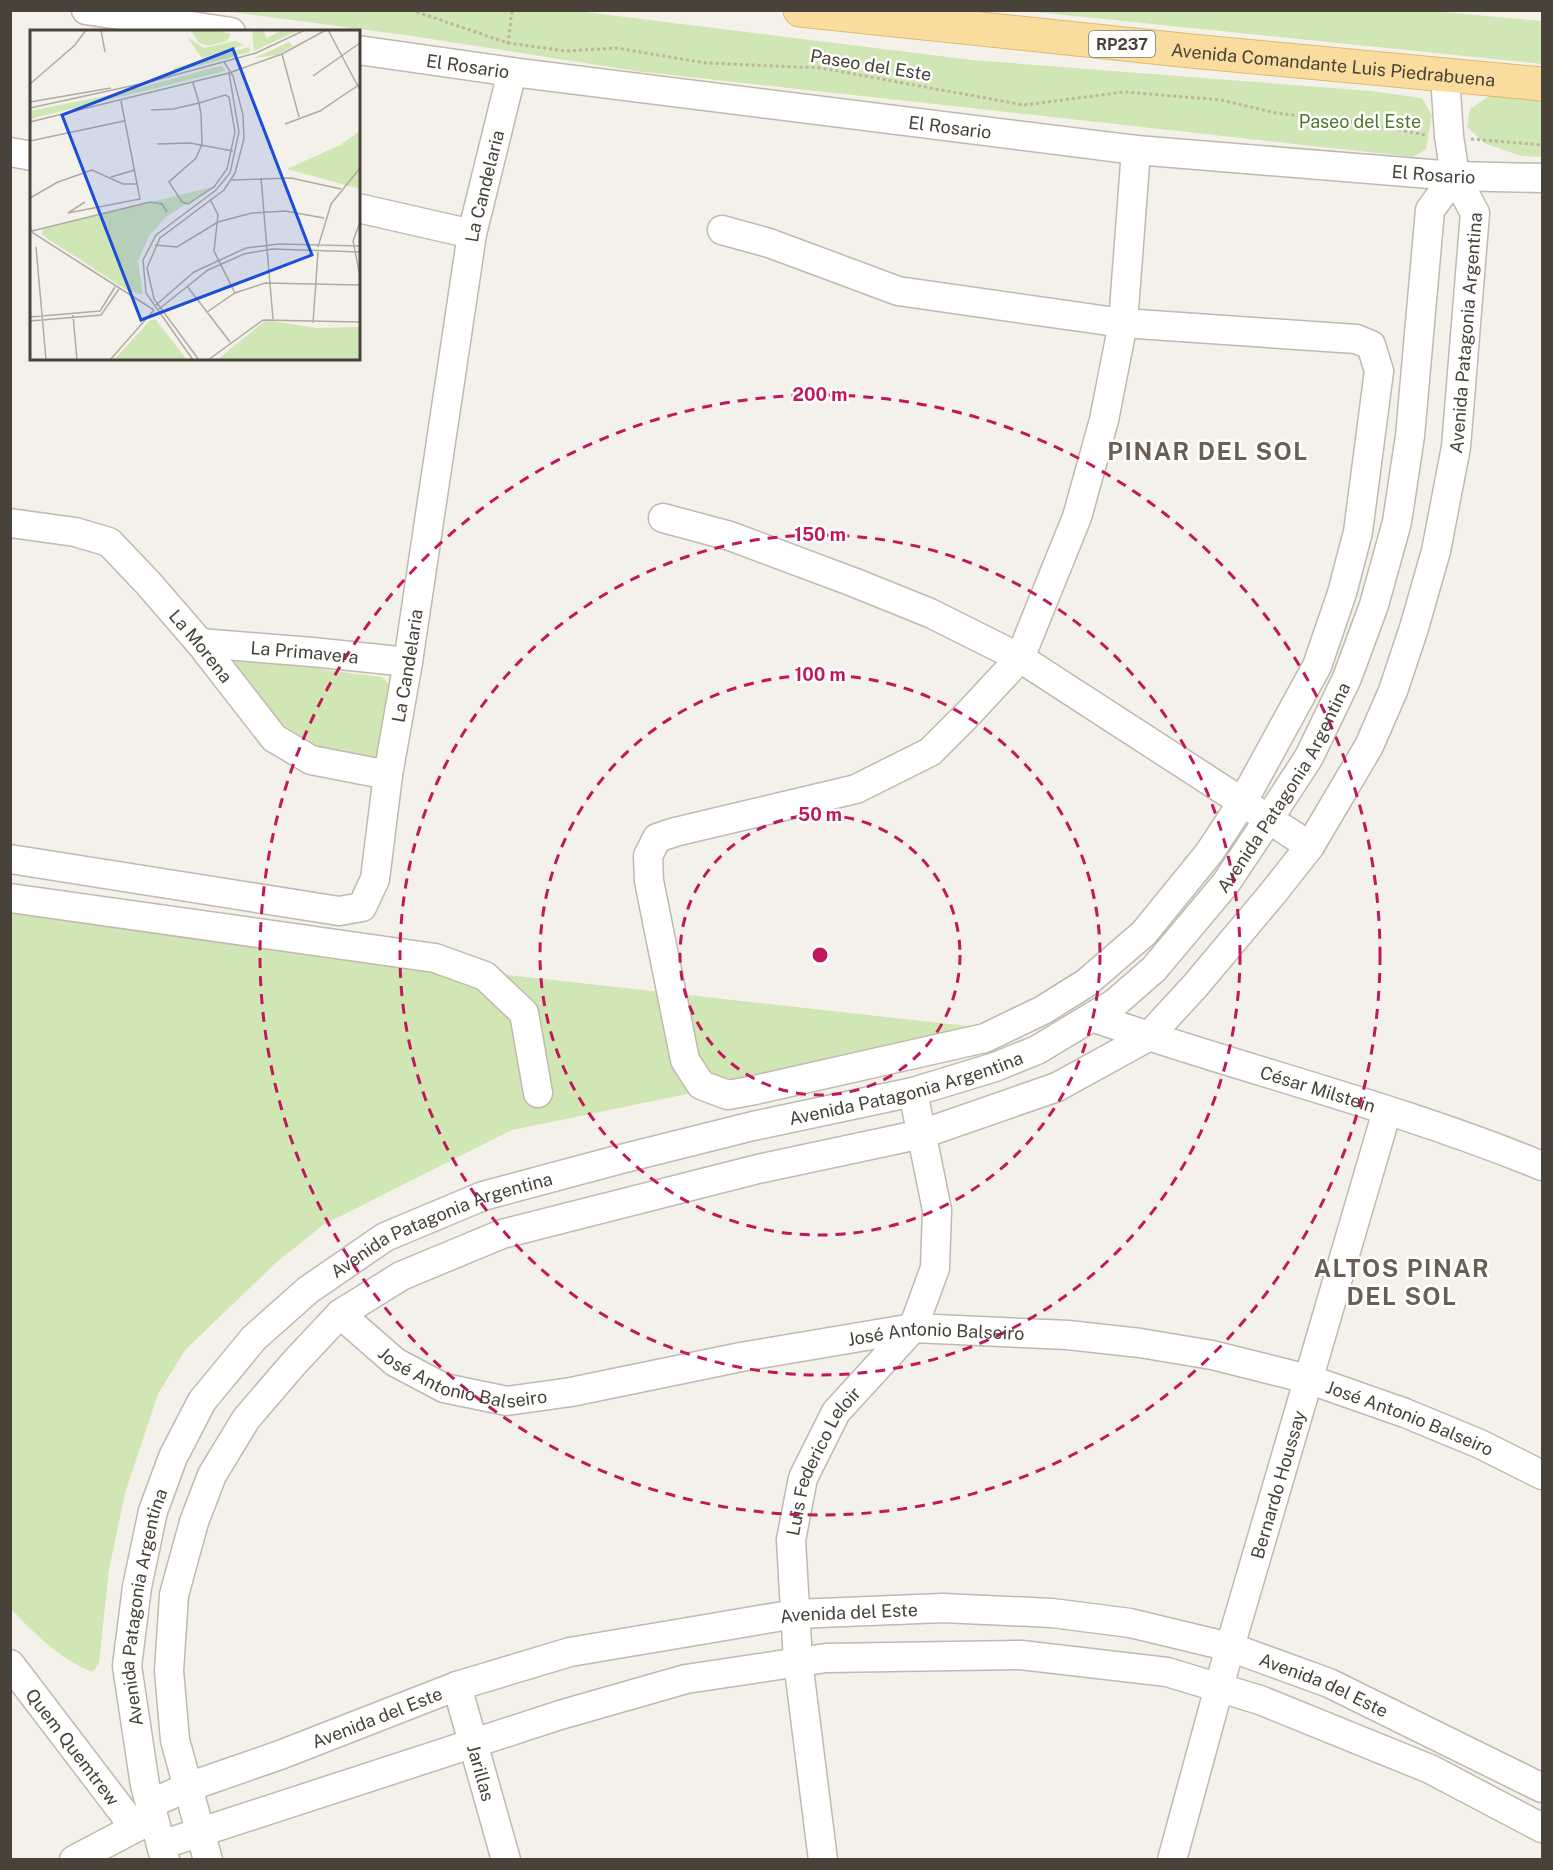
<svg xmlns="http://www.w3.org/2000/svg" width="1553" height="1870" font-family="'Public Sans',sans-serif">
	<style>
		.green { fill: #d1e6b5 }
		.lines { fill: none; stroke-linecap: round; stroke-linejoin: round }
		.minor-casing { stroke: #c0b9ad; stroke-width: 31 }
		.major-casing { stroke: #dfba6e; stroke-width: 35 }
		.path { stroke: #c1b49f; stroke-width: 3; stroke-dasharray: 3 3; stroke-linecap: butt }
		.minor { stroke: #fff; stroke-width: 28 }
		.major { stroke: #fadd9e; stroke-width: 33 }
		.ring { fill: none; stroke: #c2185b; stroke-width: 3; stroke-dasharray: 10 8 }
		.labels { text-anchor: middle; dominant-baseline: central; stroke-width: 5; stroke-linejoin: round; paint-order: stroke }
		.shield { fill: #fff; stroke: #7f7b74; stroke-width: 1.5 }
		.shield-label { font-size: 16px; font-weight: bold; fill: #484238 }
		.street-label { font-size: 18px; fill: #484238; stroke: #fff }
		.park-label { font-size: 18px; fill: #4b782e; stroke: #fff }
		.district-label { font-size: 24px; font-weight: bold; letter-spacing: 1.5px; fill: #6a5f50; stroke: #fff }
		.inset-road { fill: none; stroke: #afaba3; stroke-width: 1.5 }
		.view { fill: #1d4ed8; fill-opacity: 0.15; stroke: #1d4ed8; stroke-width: 3 }
		.inset-edge { fill: none; stroke: #484238; stroke-width: 3 }
		.centre { fill: #c2185b; stroke: #fff; stroke-width: 3 }
		.ring-label { font-size: 18px; text-anchor: middle; font-weight: bold; fill: #c2185b; stroke: #fff; stroke-width: 5; stroke-linejoin: round; paint-order: stroke }
	</style>
	<rect width="100%" height="100%" fill="#f4f1ea"/>
	<!-- green -->
	<g class="green">
		<polygon points="223,11 577,11 972,60 1371,91 1422,98 1432,115 1426,149 1413,157 636,71 405,35"/>
		<polygon points="1431,11 1542,21 1542,64 1026,11"/>
		<polygon points="1491,95 1542,100 1542,157 1521,156 1484,143 1467,127 1470,109"/>
		<polygon points="248,653 326,670 382,677 393,688 378,761 321,748 274,720 234,673 232,658"/>
		<path d="M11,907l417,59 548,61 -2,8 -462,95 -189,95 -46,37 -92,88 -27,44 -33,99 -16,77 -10,93 -6,9c-30,-10 -61,-41 -82,-63z"/>
	</g>
	<g class="lines">
		<defs>
			<g id="minor">
				<polyline points="86,10 231,32"/>
				<path id="s1" d="M358,50l154,22 624,78 319,26 87,2"/>
				<polyline points="10,152 32,156"/>
				<polyline points="358,208 472,234"/>
				<polyline points="722,230 769,243 898,291 1123,323 1356,339 1371,345 1379,371 1358,532 1342,593 1317,666 1242,803 1209,853 1144,933 1086,983 1043,1010 985,1038 755,1090 728,1095 701,1085 685,1060 649,881 648,856 657,838 675,832 856,789 930,752 969,713 1020,658 1077,517 1104,420 1123,323 1136,150"/>
				<polyline points="663,518 730,536 853,582 930,613 1020,658 1310,846"/>
				<path id="s2" d="M10,523l65,9 34,10 39,41 52,60 74,95 37,22 77,15"/>
				<path id="s3" d="M200,643l112,9 96,10"/>
				<path id="s4" d="M10,859l329,52 23,-4 13,-28 13,-104 20,-113 64,-428 40,-162"/>
				<polyline points="10,898 435,958 485,976 524,1013 538,1093"/>
				<path id="s5" d="M1092,1017c149,52 304,89 450,149"/>
				<path id="s6" d="M340,1314l55,48 49,26 63,13 64,-9 170,-35 172,-29 155,7 72,8 72,12 96,24 97,34 75,31 62,31"/>
				<path id="s7" d="M10,1664l125,164"/>
				<path id="s8" d="M457,1686l49,174"/>
				<path id="s9" d="M150,1804l38,-17 92,-32 177,-69 113,-34 225,-38 148,-6 109,5 78,10 100,24 99,36 213,105"/>
				<polyline points="161,1845 560,1715 686,1679 826,1658 1021,1655 1167,1672 1260,1700 1430,1769 1542,1828"/>
				<polyline points="74,1860 150,1820"/>
				<path id="s10" d="M165,1860l-20,-75 -18,-119 10,-79 16,-76 20,-54 29,-56 52,-63 54,-48 77,-53 98,-41 138,-37 132,-33 160,-34 82,-25 42,-17 78,-47 39,-34 72,-86 42,-63 41,-63 38,-79 27,-73 23,-83 13,-86 20,-226 25,-34"/>
				<path id="s11" d="M208,1860l-33,-120 -6,-69 5,-76 20,-73 18,-47 34,-56 48,-56 46,-49 61,-38 101,-42 256,-65 164,-35 135,-47 91,-50 47,-51 78,-93 37,-47 59,-100 24,-55 21,-63 22,-77 20,-104 19,-234 -20,-37 -6,-40 -4,-61"/>
				<path id="s12" d="M823,1860l-25,-199 -7,-121 12,-62 33,-66 77,-84 22,-60 2,-58 -24,-118"/>
				<path id="s13" d="M1172,1860l58,-213 157,-536"/>
			</g>
			<g id="major">
				<path id="s14" d="M800,10l391,41 351,33"/>
			</g>
		</defs>
		<!-- minor casing -->
		<use href="#minor" class="minor-casing"/>
		<!-- major casing -->
		<use href="#major" class="major-casing"/>
		<!-- path -->
		<g class="path">
			<polyline points="411,10 508,43 566,51 616,48 706,63 821,68 1024,105 1124,92 1221,100 1276,113 1348,121 1426,135"/>
			<polyline points="508,44 512,10"/>
			<polyline points="1471,139 1542,145"/>
		</g>
		<!-- minor -->
		<use href="#minor" class="minor"/>
		<!-- major -->
		<use href="#major" class="major"/>
	</g>
	<!-- distance rings -->
	<g class="ring">
		<circle cx="820" cy="955" r="140"/>
		<circle cx="820" cy="955" r="280"/>
		<circle cx="820" cy="955" r="420"/>
		<circle cx="820" cy="955" r="560"/>
	</g>
	<g class="labels">
		<!-- shield labels -->
		<rect class="shield" x="1089" y="31" width="66" height="26" rx="4.5"/>
		<g class="shield-label">
			<text x="1122" y="44">RP237</text>
		</g>
		<!-- street labels -->
		<g class="street-label">
			<text stroke="none"><textPath href="#s14" startOffset="536">Avenida Comandante Luis Piedrabuena</textPath></text>
			<text transform="translate(871 65) rotate(9)">Paseo del Este</text>
			<text stroke="none"><textPath href="#s1" startOffset="111">El Rosario</textPath></text>
			<text stroke="none"><textPath href="#s1" startOffset="597">El Rosario</textPath></text>
			<text stroke="none"><textPath href="#s1" startOffset="1083">El Rosario</textPath></text>
			<text stroke="none"><textPath href="#s4" startOffset="1089">La Candelaria</textPath></text>
			<text stroke="none"><textPath href="#s11" startOffset="2256">Avenida Patagonia Argentina</textPath></text>
			<text stroke="none"><textPath href="#s2" startOffset="240">La Morena</textPath></text>
			<text stroke="none"><textPath href="#s3" startOffset="105">La Primavera</textPath></text>
			<text stroke="none"><textPath href="#s4" startOffset="603">La Candelaria</textPath></text>
			<text stroke="none"><textPath href="#s10" startOffset="1770">Avenida Patagonia Argentina</textPath></text>
			<text stroke="none"><textPath href="#s10" startOffset="1266">Avenida Patagonia Argentina</textPath></text>
			<text stroke="none"><textPath href="#s5" startOffset="237">César Milstein</textPath></text>
			<text stroke="none"><textPath href="#s10" startOffset="780">Avenida Patagonia Argentina</textPath></text>
			<text stroke="none"><textPath href="#s6" startOffset="628">José Antonio Balseiro</textPath></text>
			<text stroke="none"><textPath href="#s6" startOffset="144">José Antonio Balseiro</textPath></text>
			<text stroke="none"><textPath href="#s6" startOffset="1114">José Antonio Balseiro</textPath></text>
			<text stroke="none"><textPath href="#s12" startOffset="408">Luis Federico Leloir</textPath></text>
			<text stroke="none"><textPath href="#s13" startOffset="390">Bernardo Houssay</textPath></text>
			<text stroke="none"><textPath href="#s10" startOffset="258">Avenida Patagonia Argentina</textPath></text>
			<text stroke="none"><textPath href="#s9" startOffset="729">Avenida del Este</textPath></text>
			<text stroke="none"><textPath href="#s9" startOffset="1215">Avenida del Este</textPath></text>
			<text stroke="none"><textPath href="#s9" startOffset="243">Avenida del Este</textPath></text>
			<text stroke="none"><textPath href="#s7" startOffset="104">Quem Quemtrew</textPath></text>
			<text stroke="none"><textPath href="#s8" startOffset="90">Jarillas</textPath></text>
		</g>
		<!-- park labels -->
		<g class="park-label">
			<text x="1360" y="121">Paseo del Este</text>
		</g>
		<!-- district labels -->
		<g class="district-label">
			<text x="1208" y="451">PINAR DEL SOL</text>
			<text x="1402" y="1268">ALTOS PINAR<tspan x="1402" dy="28">DEL SOL</tspan></text>
		</g>
	</g>
	<!-- overview -->
	<g transform="translate(30 30)">
		<rect width="330" height="330" fill="#f4f1ea"/>
		<path d="M161,0h26l14,4 -4,7 -19,5 -10,-4zM222,0h11l4,8 15,-8h17l-45,21zM157,7l17,11 31,-7 10,4 -43,13zM259,12l4,4 -16,9 -23,3zM219,17l1,5 -78,21 2,-5zM186,37l6,-1 3,5 -195,48v-8l94,-19zM330,101v58l-73,-20 53,-24zM182,157l-46,30 -17,19 -11,25 5,34 -18,-6 -83,-54 1,-6zM120,290h6l31,40h-73zM236,290l50,8 44,-1v33h-143z" fill="#d1e6b5"/>
		<path class="inset-road" d="M71,0l4,22M298,0l32,60M252,24l17,63M283,46l47,-33M0,54l45,-39 11,-15M0,72l81,-14M0,78l119,-26 107,-29 49,-23M121,80l22,-1 26,-6 26,-8 4,2 6,35 -8,37 -13,18 -26,17 -6,-2 -13,-20 27,-24 6,-14 -1,-30 -2,-11 -6,-20M0,92l199,-49 53,-19 44,-24M255,94l35,-13 40,-27M0,111l94,-20M127,114l33,-1 43,8M81,147l24,-7M231,148l12,141M201,150l60,-2 50,11M0,168l28,-16 34,-12 31,14h14M180,169l8,16 -4,36 21,42M55,172l-17,11 72,-14 -19,-98M330,192l-7,19 7,35M0,197l3,6 121,77M2,201l118,-29 12,2 5,8M125,215l22,2 41,-25 34,-9 33,-2 39,7M6,217l10,113M288,217l13,-43 29,-36M157,256l43,56M126,275l38,-33 52,-24 33,-4 81,2M129,279l49,-39 36,-16 28,-5 88,3M177,282l28,-19 30,-10 95,2M43,285l4,45M0,287l70,-6 15,-24M0,291l71,-6 18,-26M283,293l5,-71M80,330l44,-50M163,330l-47,-67 -3,-33 13,-25 60,-45 14,-17 9,-41 -10,-59M169,330l-45,-61 -7,-31 13,-30 64,-48 11,-17 9,-34 -1,-24 -10,-39 -9,-14M178,330l55,-40 97,2"/>
		<path class="view" d="M203,19l79,206 -171,65 -79,-205z"/>
		<rect width="330" height="330" class="inset-edge"/>
	</g>
	<circle cx="820" cy="955" r="9" class="centre"/>
	<g class="ring-label">
		<text x="820" y="401">200 m</text>
		<text x="820" y="541">150 m</text>
		<text x="820" y="681">100 m</text>
		<text x="820" y="821">50 m</text>
	</g>
	<!-- border -->
	<rect width="1553" height="1870" fill="none" stroke="#484238" stroke-width="24"/>
</svg>
